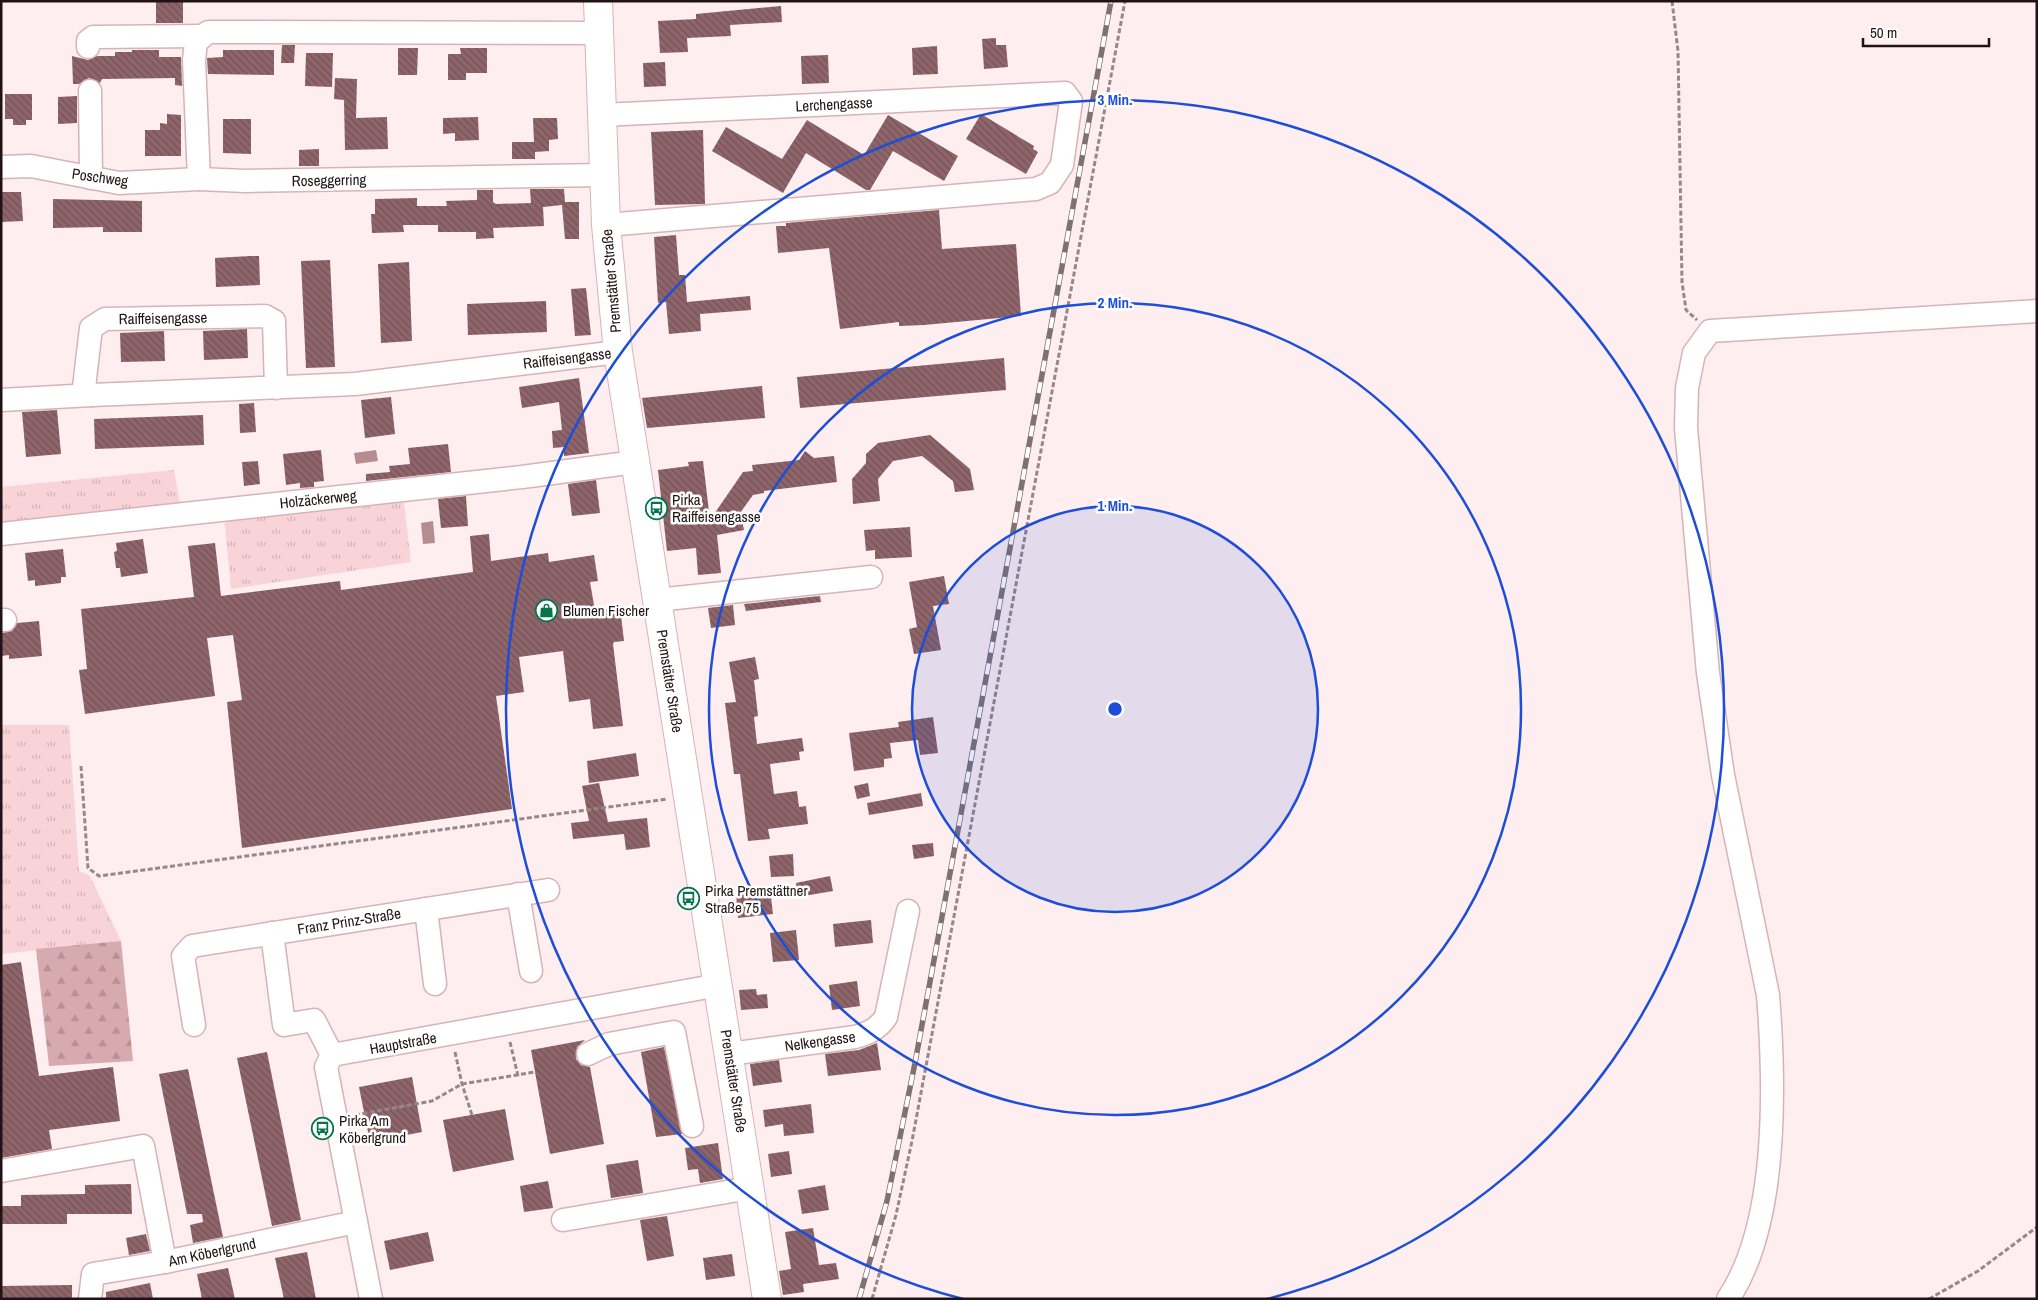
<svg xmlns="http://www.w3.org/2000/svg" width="2038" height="1300" font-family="'Archivo Narrow',sans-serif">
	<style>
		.grass { fill: url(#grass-tufts) }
		.forest { fill: url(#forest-firs) }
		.water { fill: #b78c90 }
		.building { fill: url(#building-back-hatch) }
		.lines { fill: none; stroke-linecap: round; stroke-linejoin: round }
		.minor-casing { stroke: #d8b3b6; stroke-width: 25 }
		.major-casing { stroke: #d8b3b6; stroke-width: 30 }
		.path { stroke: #968788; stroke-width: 3; stroke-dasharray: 5 2.5; stroke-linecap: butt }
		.minor { stroke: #fff; stroke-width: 22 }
		.major { stroke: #fff; stroke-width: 28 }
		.rail-casing { stroke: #7f7072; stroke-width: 5.5 }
		.rail { stroke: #fff; stroke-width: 4; stroke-dasharray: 11; stroke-linecap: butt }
		.ring { fill: none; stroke: #1d4ed8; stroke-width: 2.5 }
		.labels { text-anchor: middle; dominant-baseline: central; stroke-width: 5; stroke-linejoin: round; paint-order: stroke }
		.street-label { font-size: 15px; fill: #211315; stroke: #fff }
		.poi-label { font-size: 15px; fill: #211315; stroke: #fff; text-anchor: start }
		.centre { fill: #1d4ed8; stroke: #fff; stroke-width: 2.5 }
		.ring-label { font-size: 15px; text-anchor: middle; font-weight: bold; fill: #1d4ed8; stroke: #fff; stroke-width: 5; stroke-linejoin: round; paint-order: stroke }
	</style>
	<defs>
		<pattern id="grass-tufts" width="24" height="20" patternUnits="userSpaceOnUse" patternTransform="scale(1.25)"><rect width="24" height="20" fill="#f8d3d7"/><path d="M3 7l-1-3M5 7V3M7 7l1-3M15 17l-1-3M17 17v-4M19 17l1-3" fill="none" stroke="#d4b4b8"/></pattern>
		<pattern id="forest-firs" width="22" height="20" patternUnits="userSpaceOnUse" patternTransform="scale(1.25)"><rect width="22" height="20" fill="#d7aaaf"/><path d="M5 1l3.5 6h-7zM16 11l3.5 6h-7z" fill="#b89196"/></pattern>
		<pattern id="building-back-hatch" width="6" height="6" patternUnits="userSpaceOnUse" patternTransform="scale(1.25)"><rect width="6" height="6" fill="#8e656a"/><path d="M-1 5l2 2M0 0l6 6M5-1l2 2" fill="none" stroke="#745256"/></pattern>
	</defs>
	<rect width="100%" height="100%" fill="#feeeef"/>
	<!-- grass -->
	<g class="grass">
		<polygon points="174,470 181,510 1,530 1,487"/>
		<polygon points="403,494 411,562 231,589 224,516"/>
		<polygon points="1,725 69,725 79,871 90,876 121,941 1,954"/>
	</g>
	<!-- forest -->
	<polygon class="forest" points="121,941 133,1061 49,1066 36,949"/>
	<!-- water -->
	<g class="water">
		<polygon points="376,450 378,461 356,464 354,453"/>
		<polygon points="433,521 435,543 423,544 421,523"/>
	</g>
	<!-- building -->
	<g class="building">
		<rect x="156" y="1" width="27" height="22"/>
		<polygon points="781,6 782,22 730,25 731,36 687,38 688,52 660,53 658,21 696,19 696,14"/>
		<polygon points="996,38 996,45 1006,45 1008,67 984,69 982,39"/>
		<polygon points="282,45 295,45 294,63 281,63"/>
		<polygon points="937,46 938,74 913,75 912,48"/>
		<polygon points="398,48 418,48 417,75 398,75"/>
		<polygon points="460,48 487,48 487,73 466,73 466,80 448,80 448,54 461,54"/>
		<polygon points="132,50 159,50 159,57 181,57 182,86 175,85 175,78 102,79 100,83 89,78 79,84 73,84 72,56 88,60 97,56 115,56 115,52 132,52"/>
		<polygon points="223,50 274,50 274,75 208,74 207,58 223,57"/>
		<polygon points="306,53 333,53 332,87 305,86"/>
		<polygon points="828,55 829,83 802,84 801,56"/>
		<polygon points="665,62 666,86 644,87 643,63"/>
		<polygon points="335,78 357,79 356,118 387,117 388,149 345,150 344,100 334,99"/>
		<polygon points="5,94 32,94 32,120 26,120 26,125 13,125 13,119 5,119"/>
		<polygon points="77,96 77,123 58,124 58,97"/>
		<polygon points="167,114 181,115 181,156 145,156 145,130 160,130 160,123 167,124"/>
		<polygon points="981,114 1034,146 1033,149 1038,152 1026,174 966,139"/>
		<polygon points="888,115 958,156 944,181 893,151 870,190 866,190 806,153 783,193 712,151 726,127 782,159 807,120 864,155"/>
		<polygon points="478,117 479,140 455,141 455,133 443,134 443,118"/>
		<polygon points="533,118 557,118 558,139 549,140 549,151 535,152 535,159 512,159 512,142 534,142"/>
		<polygon points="223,119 251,119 251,154 223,153"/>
		<polygon points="703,130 705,204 655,205 651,132"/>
		<polygon points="319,149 319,166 299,166 299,150"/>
		<polygon points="530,189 564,189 565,202 579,202 579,239 565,239 562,205 543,207 544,226 493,228 494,238 476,239 476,232 438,232 438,225 403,225 404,232 372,233 371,214 375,214 375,199 417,198 417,206 447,206 446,201 477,200 477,190 493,190 493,202 496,204 531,203"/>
		<polygon points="1,192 21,192 23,221 1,222"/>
		<polygon points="53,199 142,201 142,232 103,232 103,227 53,228"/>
		<polygon points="939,210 942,249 1016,244 1021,316 924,325 899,326 899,322 840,329 829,248 778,253 776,226 786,226 786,223"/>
		<polygon points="676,235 679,275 685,275 687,302 750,296 751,310 700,314 701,331 669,334 666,302 658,303 654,237"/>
		<polygon points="250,256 259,256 260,285 216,287 215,258"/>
		<polygon points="330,260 335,367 306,368 301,261"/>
		<polygon points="409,262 412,341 381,343 378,264"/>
		<polygon points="586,288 591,335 575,336 571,289"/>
		<polygon points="546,301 547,332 468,335 467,304"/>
		<polygon points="247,329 248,358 204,360 203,331"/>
		<polygon points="164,331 165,361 121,362 120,333"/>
		<polygon points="1004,358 1006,390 800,408 797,377"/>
		<polygon points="579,378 589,453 564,456 564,447 553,448 552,431 562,430 559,402 522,408 519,387"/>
		<polygon points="762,386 765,418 647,428 642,398"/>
		<polygon points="391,397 395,434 365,438 361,400"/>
		<polygon points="254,403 256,432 240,433 239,404"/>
		<polygon points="57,410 61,454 26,457 22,412"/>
		<polygon points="203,415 204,445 95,449 94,419"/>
		<polygon points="930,435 970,469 974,490 955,492 953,481 922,456 893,461 878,479 880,501 853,504 852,479 866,463 866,454 878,443"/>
		<polygon points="448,444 451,472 366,481 366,474 390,472 389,466 410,464 408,448"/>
		<polygon points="321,450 324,481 314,482 314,487 300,488 300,483 286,485 283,454"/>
		<polygon points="805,451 814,458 834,456 837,482 764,491 764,493 753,495 740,513 744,530 717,535 721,573 698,575 696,548 667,551 658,470 689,466 688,462 703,461 710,520 743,472 753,471 752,465 799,460"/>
		<polygon points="258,461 260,484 244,486 242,462"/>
		<polygon points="596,480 600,513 572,516 568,484"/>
		<polygon points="466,496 468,526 441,528 438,499"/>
		<polygon points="910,527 912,557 875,559 875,550 866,551 864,530"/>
		<polygon points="489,534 491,561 548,553 549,562 594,555 598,581 590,582 595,611 620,607 624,641 614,642 613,644 623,726 593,729 590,699 569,702 563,651 519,657 524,692 496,696 512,809 242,848 227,702 242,700 233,635 207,638 215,696 85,714 79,670 87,669 81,609 194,597 188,546 215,543 221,596 340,581 341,590 473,572 470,536"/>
		<polygon points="143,539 148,573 121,577 120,568 116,568 114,552 117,551 116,543"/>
		<polygon points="63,549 66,577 61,577 61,583 35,586 35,580 28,581 25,553"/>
		<polygon points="944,576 949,604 933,606 941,650 914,654 909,629 917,627 909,582"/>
		<polygon points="820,596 821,602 746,611 744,604"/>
		<polygon points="733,605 735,625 711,628 708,608"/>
		<polygon points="39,621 42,656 9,659 9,655 1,656 1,633 12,631 17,623"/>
		<polygon points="755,657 759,679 754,680 758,716 754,717 757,744 802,738 804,751 799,752 800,760 770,764 774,794 797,791 799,807 806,806 808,824 768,829 770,839 748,841 740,774 734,774 725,703 736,702 729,662"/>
		<polygon points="933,717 938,753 920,755 918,740 890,743 892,758 884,759 884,767 854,771 849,733 899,727 898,722"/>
		<polygon points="636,753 639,776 589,783 587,761"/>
		<polygon points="599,783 608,822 647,818 650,847 626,850 624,834 573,839 571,823 589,821 582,786"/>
		<polygon points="868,783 870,796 857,799 854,786"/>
		<polygon points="921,793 923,806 869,815 867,803"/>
		<polygon points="933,843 934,856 914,859 912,845"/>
		<polygon points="793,854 794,876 771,877 769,856"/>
		<polygon points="830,876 833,891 798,897 796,883"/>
		<polygon points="770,889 773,914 738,918 736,893"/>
		<polygon points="871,920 873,943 835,947 833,924"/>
		<polygon points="796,930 799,960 773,962 770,933"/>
		<polygon points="21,962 39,1076 113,1067 120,1121 49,1130 52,1149 1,1158 1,965"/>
		<polygon points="857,981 860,1006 832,1010 829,985"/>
		<polygon points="756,989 757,995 767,994 768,1008 741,1010 739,990"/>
		<polygon points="585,1040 577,1047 576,1059 581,1065 590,1067 604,1144 550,1154 531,1050"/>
		<polygon points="877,1043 881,1070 828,1076 825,1054 859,1050"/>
		<polygon points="664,1047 682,1134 656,1137 641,1052"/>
		<polygon points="267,1052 301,1220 272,1226 237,1058"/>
		<polygon points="779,1060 782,1082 753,1086 750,1064"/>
		<polygon points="188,1069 223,1237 193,1243 190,1225 203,1222 202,1214 187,1214 159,1074"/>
		<polygon points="412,1077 422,1132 370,1142 359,1087"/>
		<polygon points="811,1104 814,1133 784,1136 783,1124 765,1127 763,1110"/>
		<polygon points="505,1109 514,1160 453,1172 443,1120"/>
		<polygon points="718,1143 723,1179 700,1183 698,1169 688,1170 685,1148"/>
		<polygon points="789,1151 792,1174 771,1177 768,1154"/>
		<polygon points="638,1160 643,1193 611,1198 606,1165"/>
		<polygon points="548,1181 553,1208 524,1212 520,1186"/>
		<polygon points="131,1184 132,1214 67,1214 67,1224 1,1224 1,1206 21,1206 21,1195 85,1194 85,1185"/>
		<polygon points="825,1185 829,1210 802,1214 798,1190"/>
		<polygon points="667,1216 674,1256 647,1261 640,1220"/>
		<polygon points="813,1228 819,1265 836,1263 839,1279 803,1284 804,1292 783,1295 779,1271 791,1269 785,1232"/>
		<polygon points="428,1232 434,1261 390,1270 384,1241"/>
		<polygon points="146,1234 150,1251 129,1255 126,1238"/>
		<polygon points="307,1252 316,1299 284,1299 275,1258"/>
		<polygon points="732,1254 735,1276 706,1280 703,1258"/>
		<polygon points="228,1268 235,1299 202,1299 197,1274"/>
		<polygon points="150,1283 153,1299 106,1299 106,1292"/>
		<polygon points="72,1285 72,1299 1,1299 1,1286"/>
	</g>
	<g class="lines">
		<defs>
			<g id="minor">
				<polyline points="599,33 208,32 196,42 194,60 199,179 245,181 604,175"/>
				<polyline points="88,47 88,41 93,37 203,36"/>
				<polyline points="90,91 91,178"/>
				<polyline points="602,115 1065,93 1071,101 1062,165 1050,183 1036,189 606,225"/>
				<polyline points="1,167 31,166 119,183 199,179"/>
				<polyline points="276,388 274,321 265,316 105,319 91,328 84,387 92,395 355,384 618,352"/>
				<polyline points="1,400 92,395"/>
				<polyline points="1,534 522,477 635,462"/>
				<polyline points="657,600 871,577"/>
				<polyline points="1,620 5,620"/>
				<polyline points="518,894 531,971"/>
				<polyline points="426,909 435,984"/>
				<polyline points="272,933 284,1025 314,1020 332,1055"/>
				<polyline points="194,1025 183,956 192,946 548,890"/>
				<polyline points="588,1054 609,1044 674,1032 692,1126"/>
				<path d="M729,1054l126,-17c14,-4 23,-8 31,-20l22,-106"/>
				<polyline points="1,1171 143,1146 165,1262"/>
				<polyline points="563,1220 750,1188"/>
				<polyline points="90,1299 93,1274 165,1262 356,1222"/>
				<polyline points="371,1299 326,1067 332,1055 719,985"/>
				<path d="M1728,1299c51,-76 47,-216 40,-304l-45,-220 -15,-102 -22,-245 1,-40 7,-35 16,-22 327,-20"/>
			</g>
			<polyline id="major" points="598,1 606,225 618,352 767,1299"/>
		</defs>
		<!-- minor casing -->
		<use href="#minor" class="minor-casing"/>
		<!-- major casing -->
		<use href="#major" class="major-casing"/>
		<!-- path -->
		<g class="path">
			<polyline points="1672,1 1678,51 1682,282 1686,310 1697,320"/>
			<polyline points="81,766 88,868 99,876 668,799"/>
			<polyline points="510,1042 518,1076"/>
			<polyline points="455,1052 462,1084 472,1115"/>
			<polyline points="355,1115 432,1101 462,1084 535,1072"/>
			<polyline points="872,1299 896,1215 912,1141 1125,1"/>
			<polyline points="1929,1299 1978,1271 2037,1227"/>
		</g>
		<!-- minor -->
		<use href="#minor" class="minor"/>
		<!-- major -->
		<use href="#major" class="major"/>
		<defs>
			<polyline id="rail" points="859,1299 887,1201 915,1063 1111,1"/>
		</defs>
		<!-- rail casing -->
		<use href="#rail" class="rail-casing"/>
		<!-- rail -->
		<use href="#rail" class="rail"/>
	</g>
	<!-- distance rings -->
	<circle cx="1115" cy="709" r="203" fill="#1d4ed8" fill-opacity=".12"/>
	<g class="ring">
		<circle cx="1115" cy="709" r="203"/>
		<circle cx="1115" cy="709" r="406"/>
		<path d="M963 1299A609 609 0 1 1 1267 1299"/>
	</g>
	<!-- icons -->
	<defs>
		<symbol id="bus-ring" viewBox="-11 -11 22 22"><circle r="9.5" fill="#fff" stroke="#05744e" stroke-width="1.5"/><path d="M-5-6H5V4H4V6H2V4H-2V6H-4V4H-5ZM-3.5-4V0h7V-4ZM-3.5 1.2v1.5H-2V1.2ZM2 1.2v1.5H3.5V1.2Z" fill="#05744e"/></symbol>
		<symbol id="shop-ring" viewBox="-11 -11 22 22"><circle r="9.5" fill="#fff" stroke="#05744e" stroke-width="1.5"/><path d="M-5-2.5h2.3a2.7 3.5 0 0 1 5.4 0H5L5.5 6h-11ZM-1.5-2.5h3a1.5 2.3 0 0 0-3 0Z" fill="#05744e"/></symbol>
	</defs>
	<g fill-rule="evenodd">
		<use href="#bus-ring" x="644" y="496" width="25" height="25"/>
		<use href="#shop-ring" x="534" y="598" width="25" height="25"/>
		<use href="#bus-ring" x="676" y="886" width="25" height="25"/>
		<use href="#bus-ring" x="310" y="1116" width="25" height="25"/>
	</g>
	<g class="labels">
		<!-- street labels -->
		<g class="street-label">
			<text transform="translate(834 104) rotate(-3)">Lerchengasse</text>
			<text transform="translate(100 177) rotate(8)">Poschweg</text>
			<text transform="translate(329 180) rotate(-1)">Roseggerring</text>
			<text transform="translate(611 281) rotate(-95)">Premstätter Straße</text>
			<text transform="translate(163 318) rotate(-1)">Raiffeisengasse</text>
			<text transform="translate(567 358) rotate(-7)">Raiffeisengasse</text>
			<text transform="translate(318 499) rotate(-6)">Holzäckerweg</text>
			<text transform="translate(670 681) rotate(81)">Premstätter Straße</text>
			<text transform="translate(349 921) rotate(-9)">Franz Prinz-Straße</text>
			<text transform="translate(820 1041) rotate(-8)">Nelkengasse</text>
			<text transform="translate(403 1043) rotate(-10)">Hauptstraße</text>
			<text transform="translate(734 1081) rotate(81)">Premstätter Straße</text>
			<text transform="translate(212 1252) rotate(-12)">Am Köberlgrund</text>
		</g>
		<!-- poi labels -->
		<g class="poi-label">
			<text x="672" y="499">Pirka<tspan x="672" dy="17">Raiffeisengasse</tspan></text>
			<text x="563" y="610">Blumen Fischer</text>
			<text x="705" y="890">Pirka Premstättner<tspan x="705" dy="17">Straße 75</tspan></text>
			<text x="339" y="1120">Pirka Am<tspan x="339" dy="17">Köberlgrund</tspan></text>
		</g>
	</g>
	<circle cx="1115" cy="709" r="8" class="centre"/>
	<g class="ring-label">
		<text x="1115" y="105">3 Min.</text>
		<text x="1115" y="308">2 Min.</text>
		<text x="1115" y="511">1 Min.</text>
	</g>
	<!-- border -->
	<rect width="2038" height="1300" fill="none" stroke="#211315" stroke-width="5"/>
	<!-- scale -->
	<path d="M1863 38v8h126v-8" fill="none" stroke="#211315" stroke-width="2.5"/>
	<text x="1870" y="38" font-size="15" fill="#211315" stroke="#ffffff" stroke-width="4" paint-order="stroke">50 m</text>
</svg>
